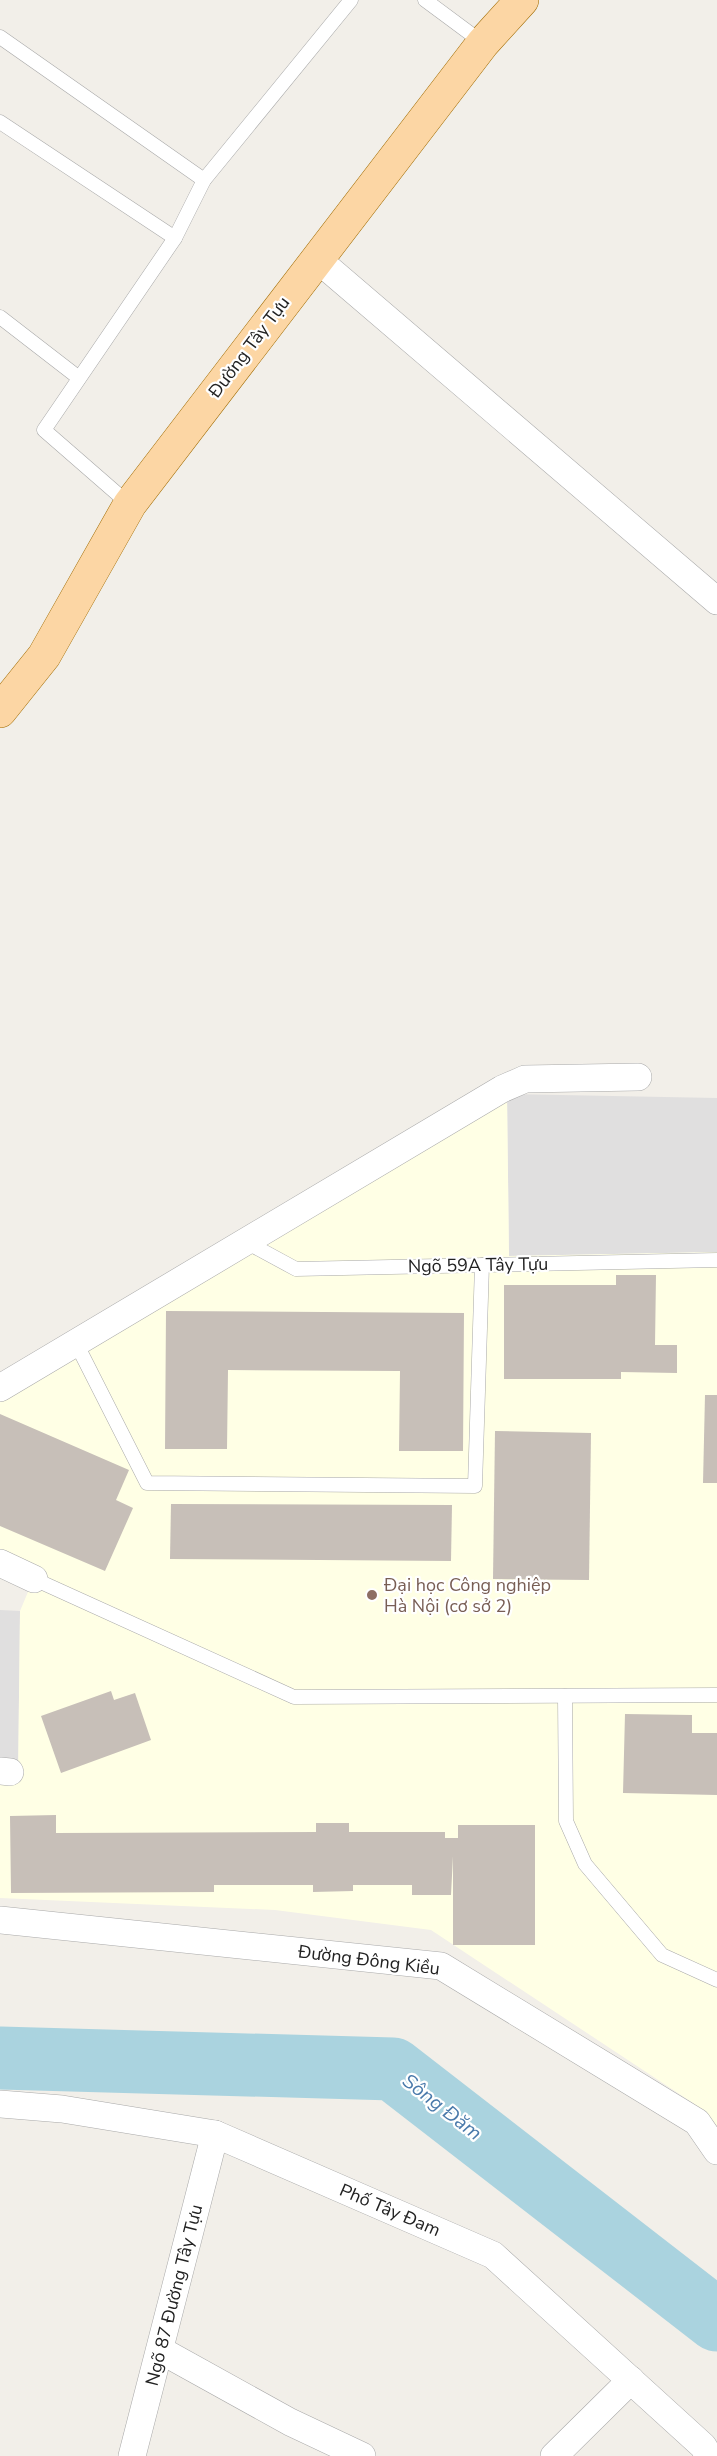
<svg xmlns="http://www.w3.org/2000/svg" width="717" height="2456" font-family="'Nunito Sans',sans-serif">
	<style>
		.residential { fill: #e0dfdf }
		.education { fill: #ffffe5 }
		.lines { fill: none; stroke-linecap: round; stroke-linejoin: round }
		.river { stroke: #aad3df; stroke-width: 63 }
		.building { fill: #c7bfb8 }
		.service-casing { stroke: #a9a9a9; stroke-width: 15 }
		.minor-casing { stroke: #a9a9a9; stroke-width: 28 }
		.primary-casing { stroke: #a06b00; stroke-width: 34 }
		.service { stroke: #fff; stroke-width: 14 }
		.minor { stroke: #fff; stroke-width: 27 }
		.primary { stroke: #fcd6a4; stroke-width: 33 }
		.education-dot { fill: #8d6e63; stroke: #fff; stroke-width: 2 }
		.labels { text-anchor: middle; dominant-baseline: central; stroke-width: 4.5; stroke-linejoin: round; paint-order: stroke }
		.street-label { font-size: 18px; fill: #222; stroke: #fff }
		.education-label { font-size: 18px; fill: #785e54; stroke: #fff; text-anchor: start }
		.water-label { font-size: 20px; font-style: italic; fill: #4a7aab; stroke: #fff }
	</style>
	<rect width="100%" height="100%" fill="#f2efe9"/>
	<!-- residential -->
	<g class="residential">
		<polygon points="507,1094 717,1098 717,1252 509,1256"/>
		<polygon points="0,1610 20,1611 18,1780 0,1781"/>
	</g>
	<!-- education -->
	<polygon class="education" points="507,1094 509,1256 717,1252 717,2127 693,2103 431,1930 275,1910 0,1898 0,1781 18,1780 20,1611 38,1568 0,1550 0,1400"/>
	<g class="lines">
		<!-- river -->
		<polyline class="river" points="0,2058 393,2069 717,2320"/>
	</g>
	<!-- building -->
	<g class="building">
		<polygon points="616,1275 656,1275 655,1345 677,1345 677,1373 621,1372 621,1379 504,1379 504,1285 616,1285"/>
		<polygon points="166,1311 464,1313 463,1451 399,1451 400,1371 228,1370 227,1449 165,1449"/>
		<polygon points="705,1395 717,1395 717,1483 703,1483"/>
		<polygon points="0,1414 129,1470 116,1500 133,1508 105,1571 0,1526"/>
		<polygon points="495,1431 591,1433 589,1580 493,1579"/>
		<polygon points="171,1504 452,1505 451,1561 170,1559"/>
		<polygon points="111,1691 114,1700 135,1693 151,1740 61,1773 41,1716"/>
		<polygon points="625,1714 692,1715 692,1733 717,1733 717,1795 623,1793"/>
		<polygon points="56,1815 56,1833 316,1832 316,1823 349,1823 349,1832 445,1832 445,1838 458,1838 458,1825 535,1825 535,1945 453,1945 453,1856 451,1895 412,1895 412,1885 353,1885 353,1891 313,1892 313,1885 214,1885 214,1892 11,1893 10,1816"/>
	</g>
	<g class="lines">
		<defs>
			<g id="service">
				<polyline points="425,0 483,43"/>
				<polyline points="0,37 204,180"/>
				<polyline points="0,122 175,238"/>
				<polyline points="0,317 79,378"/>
				<polyline points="129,504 44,430 175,238 204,180 351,0"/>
				<polyline points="246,1242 296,1269 717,1260"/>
				<polyline points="76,1343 147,1483 475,1486 482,1265"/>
				<polyline points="34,1579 294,1697 717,1695"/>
				<polyline points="565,1696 566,1821 585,1864 662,1955 717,1980"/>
			</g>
			<g id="minor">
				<polyline points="316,258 717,601"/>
				<polyline points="0,1388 502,1089 525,1079 638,1077"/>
				<polyline points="0,1563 34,1579"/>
				<polyline points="0,1771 10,1772"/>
				<polyline points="0,1920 441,1966 697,2122 717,2151"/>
				<polyline points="0,2104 62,2109 215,2134 493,2255 703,2446 709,2456"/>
				<polyline points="160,2350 290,2422 362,2456"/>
				<polyline points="132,2456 215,2134"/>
				<polyline points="554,2456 631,2380"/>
			</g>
			<polyline id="primary" points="0,711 44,656 130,504 483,43 522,0"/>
		</defs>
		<!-- service casing -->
		<use href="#service" class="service-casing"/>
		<!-- minor casing -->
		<use href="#minor" class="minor-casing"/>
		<!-- primary casing -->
		<use href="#primary" class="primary-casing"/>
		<!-- service -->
		<use href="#service" class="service"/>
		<!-- minor -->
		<use href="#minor" class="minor"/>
		<!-- primary -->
		<use href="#primary" class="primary"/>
	</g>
	<!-- markers -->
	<circle class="education-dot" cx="372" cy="1595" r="6"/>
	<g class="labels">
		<!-- street labels -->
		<g class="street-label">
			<text transform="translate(249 347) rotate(-53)">Đường Tây Tựu</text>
			<text transform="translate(478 1265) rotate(-1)">Ngõ 59A Tây Tựu</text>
			<text transform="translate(369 1960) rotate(7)">Đường Đông Kiều</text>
			<text transform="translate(390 2210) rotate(23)">Phố Tây Đam</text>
			<text transform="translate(174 2295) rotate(-76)">Ngõ 87 Đường Tây Tựu</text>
		</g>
		<!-- education labels -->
		<g class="education-label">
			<text x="384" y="1585">Đại học Công nghiệp<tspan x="384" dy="21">Hà Nội (cơ sở 2)</tspan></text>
		</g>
		<!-- water labels -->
		<g class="water-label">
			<text transform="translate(442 2107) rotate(38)">Sông Đăm</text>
		</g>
	</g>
</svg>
